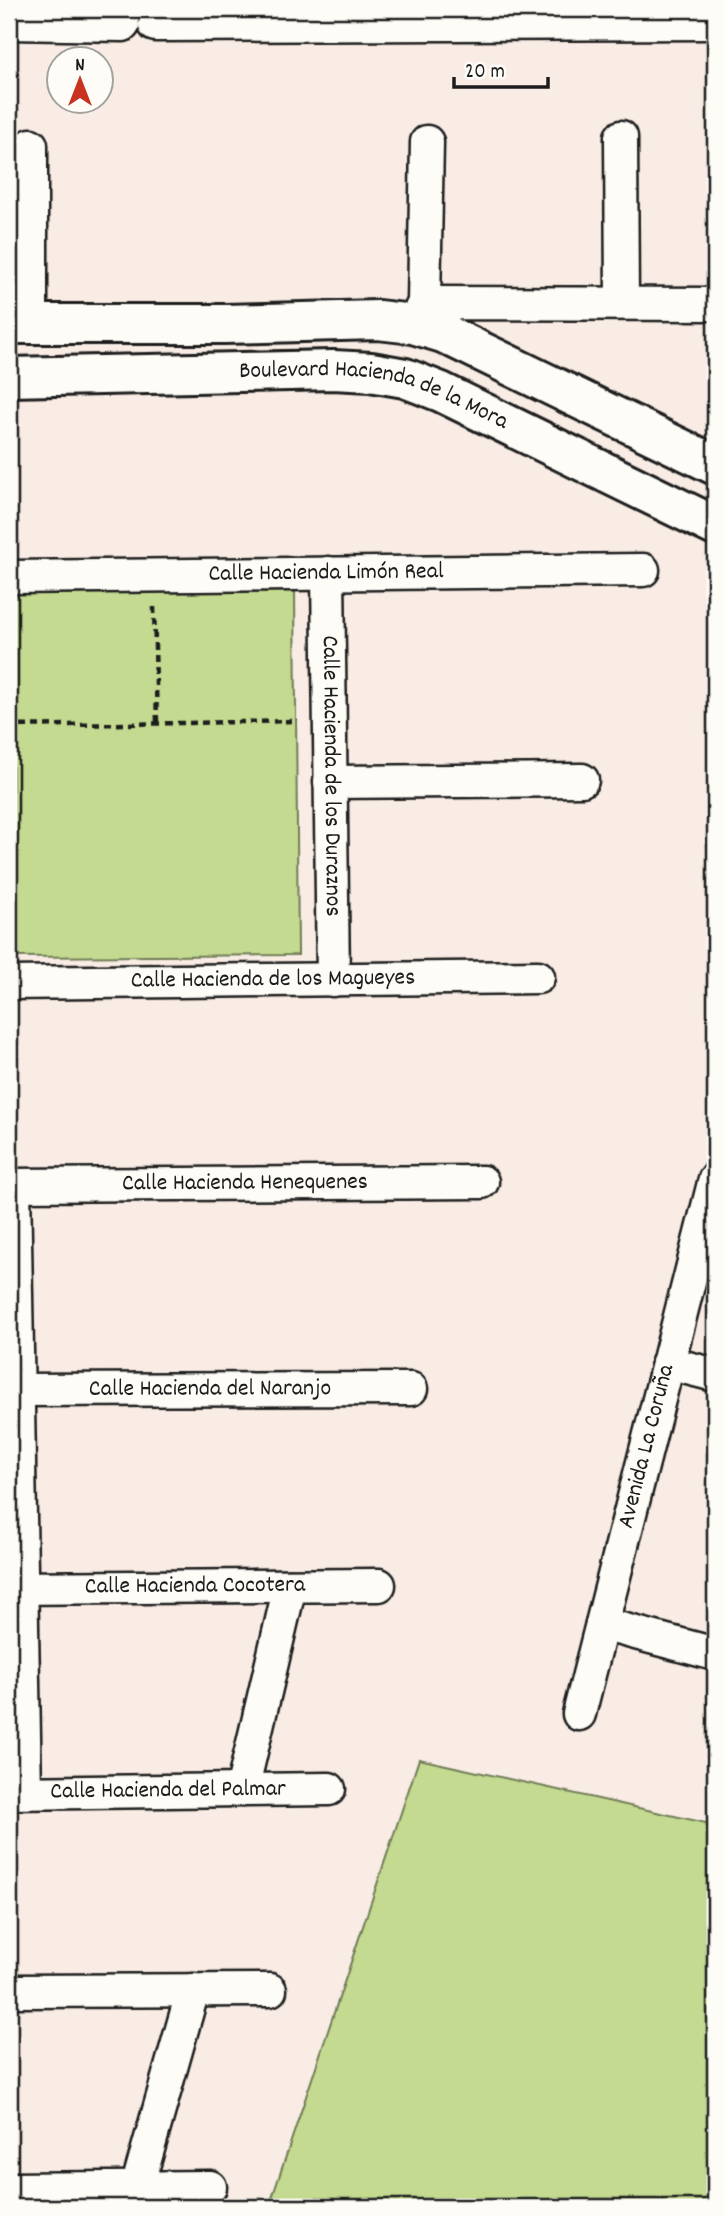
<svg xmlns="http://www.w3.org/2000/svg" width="724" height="2216" font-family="Dekko,sans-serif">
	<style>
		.green { fill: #c3da90; stroke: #707b56; stroke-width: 2 }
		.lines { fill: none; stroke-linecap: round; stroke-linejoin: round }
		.street-casing { stroke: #1c1c1c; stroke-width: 37 }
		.secondary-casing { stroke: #1c1c1c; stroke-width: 44 }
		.path { stroke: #1c1c1c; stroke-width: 4.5; stroke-dasharray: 7 5; stroke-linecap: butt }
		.street { stroke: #fdfcf7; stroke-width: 32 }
		.secondary { stroke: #fdfcf7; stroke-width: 38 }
		.labels { text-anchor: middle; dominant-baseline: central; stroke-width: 6; stroke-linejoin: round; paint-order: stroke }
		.street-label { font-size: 24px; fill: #1c1c1c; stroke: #fdfcf7 }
	</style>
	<rect width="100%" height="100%" fill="#f8ece4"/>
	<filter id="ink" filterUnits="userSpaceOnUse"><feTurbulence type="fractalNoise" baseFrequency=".0143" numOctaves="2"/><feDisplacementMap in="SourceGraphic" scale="14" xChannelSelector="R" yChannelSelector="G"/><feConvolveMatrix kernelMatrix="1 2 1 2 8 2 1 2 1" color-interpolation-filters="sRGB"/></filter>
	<g filter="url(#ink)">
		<!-- green -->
		<g class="green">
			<polygon points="295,589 298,955 14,957 12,591"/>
			<polygon points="419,1759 715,1825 715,2207 269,2207"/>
		</g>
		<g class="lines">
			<defs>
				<g id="street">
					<polyline points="9,23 123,25"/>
					<polyline points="155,25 715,23"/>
					<polyline points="621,137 622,303"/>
					<polyline points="31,145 31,324"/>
					<polyline points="424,303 427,142"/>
					<polyline points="413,324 424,303 715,304"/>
					<path id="s1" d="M328,573l5,407"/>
					<path id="s2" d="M9,577l634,-7"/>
					<polyline points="330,782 582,780"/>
					<path id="s3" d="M9,983l529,-6"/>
					<path id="s4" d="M9,1185l473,-3"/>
					<polyline points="14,1185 25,1792"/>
					<polyline points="668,1363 715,1375"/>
					<path id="s5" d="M9,1390l402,-1"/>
					<path id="s6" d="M9,1588l370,-3"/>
					<polyline points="602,1624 715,1654"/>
					<path id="s7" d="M579,1714l136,-535"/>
					<polyline points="242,1790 290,1586"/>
					<path id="s8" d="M9,1793l320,-4"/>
					<polyline points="9,1991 270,1990"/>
					<polyline points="137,2188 193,1990"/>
					<polyline points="9,2189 210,2187"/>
				</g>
				<g id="secondary">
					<polyline points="9,324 224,324 378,320 413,324 443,333 715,465"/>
					<path id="s9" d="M9,377l324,-7 38,2 34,6 36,14 274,134"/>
				</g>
			</defs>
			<!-- street casing -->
			<use href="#street" class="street-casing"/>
			<!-- secondary casing -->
			<use href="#secondary" class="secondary-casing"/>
			<!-- path -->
			<g class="path">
				<polyline points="154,607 157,723"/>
				<polyline points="9,726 298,721"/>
			</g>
			<!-- street -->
			<use href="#street" class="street"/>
			<!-- secondary -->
			<use href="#secondary" class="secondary"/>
		</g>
	</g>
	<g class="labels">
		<!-- street labels -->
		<g class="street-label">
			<text stroke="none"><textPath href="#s9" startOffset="369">Boulevard Hacienda de la Mora</textPath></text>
			<text stroke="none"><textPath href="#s2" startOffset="317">Calle Hacienda Limón Real</textPath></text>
			<text stroke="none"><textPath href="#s1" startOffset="203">Calle Hacienda de los Duraznos</textPath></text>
			<text stroke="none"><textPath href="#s3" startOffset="264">Calle Hacienda de los Magueyes</textPath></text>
			<text stroke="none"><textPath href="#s4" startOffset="236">Calle Hacienda Henequenes</textPath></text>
			<text stroke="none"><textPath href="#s5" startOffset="201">Calle Hacienda del Naranjo</textPath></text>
			<text stroke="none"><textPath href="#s7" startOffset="276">Avenida La Coruña</textPath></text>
			<text stroke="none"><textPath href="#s6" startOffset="186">Calle Hacienda Cocotera</textPath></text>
			<text stroke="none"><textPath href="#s8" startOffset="159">Calle Hacienda del Palmar</textPath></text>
		</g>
	</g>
	<!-- margin -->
	<rect width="724" height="2216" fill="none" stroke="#fdfcf7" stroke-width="35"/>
	<rect x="18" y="18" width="689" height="2181" fill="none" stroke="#1c1c1c" stroke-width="2.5" filter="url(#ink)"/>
	<!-- north arrow -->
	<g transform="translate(80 80)"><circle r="33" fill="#fdfcf7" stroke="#a3a29f" stroke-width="2"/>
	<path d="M0-5L12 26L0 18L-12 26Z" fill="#c8321e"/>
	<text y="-10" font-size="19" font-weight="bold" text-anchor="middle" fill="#1c1c1c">N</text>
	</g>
	<!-- scale -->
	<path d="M454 77v10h94v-10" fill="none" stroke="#1c1c1c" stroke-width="3.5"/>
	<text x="465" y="77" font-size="21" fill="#1c1c1c" stroke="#fdfcf7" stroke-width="5" paint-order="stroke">20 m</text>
</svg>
